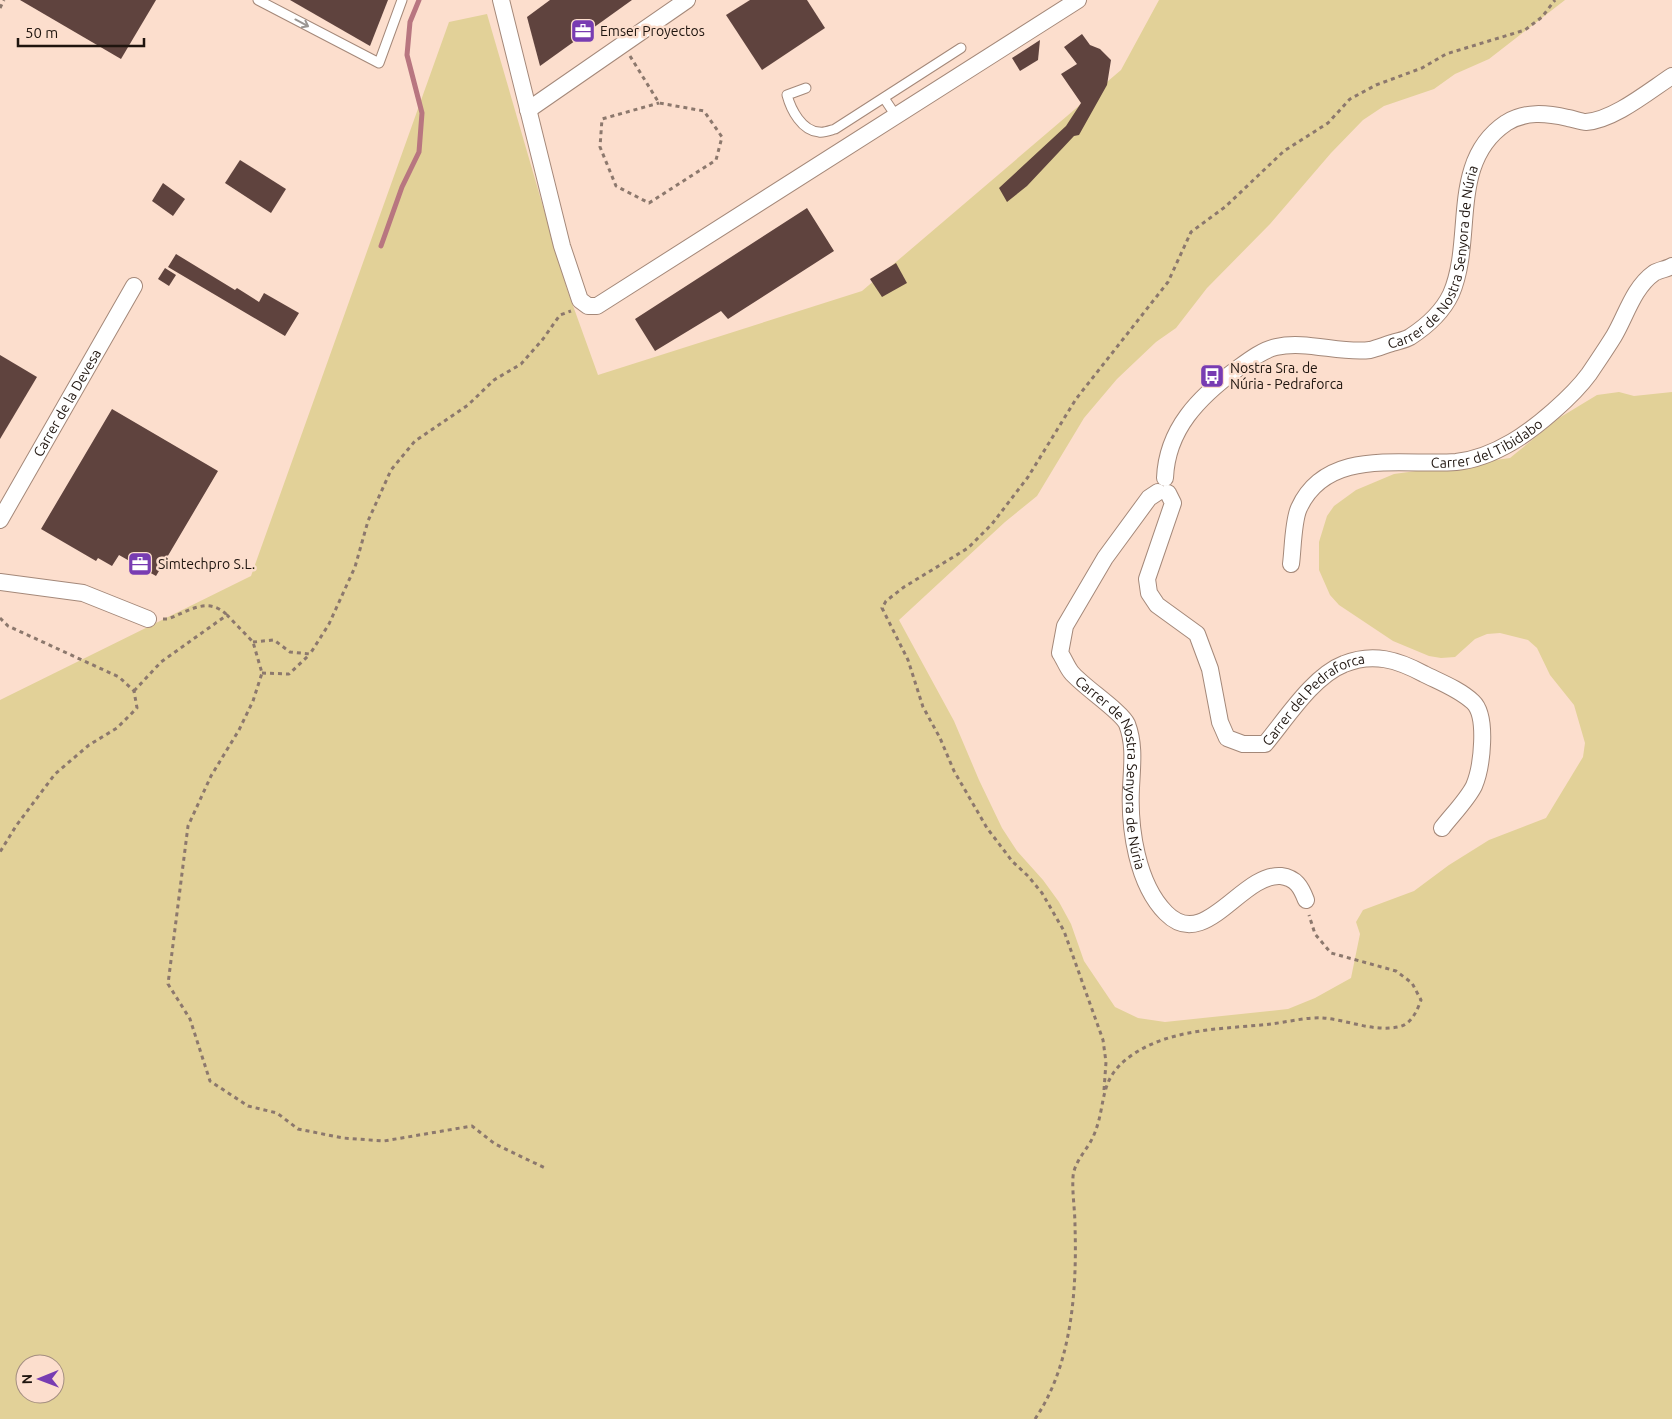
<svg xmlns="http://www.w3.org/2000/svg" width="1672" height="1419" font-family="Ubuntu,sans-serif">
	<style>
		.green { fill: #e2d198; fill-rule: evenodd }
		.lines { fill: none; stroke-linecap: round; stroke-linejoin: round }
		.stream { stroke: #b87680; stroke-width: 5 }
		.building { fill: #5f433e }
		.service-casing { stroke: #a48879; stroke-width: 11 }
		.minor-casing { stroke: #a48879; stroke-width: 18 }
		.path { stroke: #8c786d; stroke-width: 3; stroke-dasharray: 4 4; stroke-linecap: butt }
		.service { stroke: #fff; stroke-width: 9 }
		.minor { stroke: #fff; stroke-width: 16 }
		.oneway { stroke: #9a9693 }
		.labels { text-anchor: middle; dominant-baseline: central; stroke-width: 5; stroke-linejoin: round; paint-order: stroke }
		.poi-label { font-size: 14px; fill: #1f150f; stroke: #fcdecd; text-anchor: start }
		.street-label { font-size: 14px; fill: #1f150f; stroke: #fcdecd }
	</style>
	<rect width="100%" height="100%" fill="#fcdecd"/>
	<!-- green -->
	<path class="green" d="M1159,0h406l-76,59 -34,15 -21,15 -50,17 -21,14 -32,33 -61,71 -63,64 -31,40 -20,14 -39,37 -33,39 -47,78 -32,26 -106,98 55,101 25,59 23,48 15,23 26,29 16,22 12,22 13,37 31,46 23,11 27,4 123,-13 27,-11 36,-20 9,-44 -4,-12 7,-12 51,-19 35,-26 40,-25 57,-22 37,-61 2,-14 -11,-38 -24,-30 -13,-27 -9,-8 -28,-7 -13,1 -12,5 -20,18 -14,1 -12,-2 -36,-15 -54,-36 -9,-10 -11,-25v-28l8,-26 7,-10 22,-16 38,-16 116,-16 49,-40 38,-23 22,-3 15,4 38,-4v1027h-1672v-719l251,-124 198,-554 38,-8 80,275 31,86 264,-84 259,-221zM25,1364h30v30h-30z"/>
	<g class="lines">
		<!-- stream -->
		<polyline class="stream" points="381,246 402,187 419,152 422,113 407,55 410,22 419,0"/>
	</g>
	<!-- building -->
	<g class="building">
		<polygon points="20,0 156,0 121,59"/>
		<polygon points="290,0 388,0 370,46"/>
		<polygon points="550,0 632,0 540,66 527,17"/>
		<polygon points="750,0 807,0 825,28 762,70 726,15"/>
		<polygon points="1082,34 1090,45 1100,49 1111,60 1107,85 1079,135 1074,136 1027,186 1007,202 999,188 1066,126 1081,103 1061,74 1077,64 1064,47"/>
		<polygon points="1040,40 1038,60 1020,71 1012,58"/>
		<polygon points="240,160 286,189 271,213 225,183"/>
		<polygon points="163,183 185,199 173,216 152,201"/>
		<polygon points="807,208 834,251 728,319 721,311 655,351 635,319"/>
		<polygon points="176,254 235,290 237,288 259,302 264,293 299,313 285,336 168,267"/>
		<polygon points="896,263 907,283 882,297 870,279"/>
		<polygon points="165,268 176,275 169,286 158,279"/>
		<polygon points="0,355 37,377 0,439"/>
		<polygon points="112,409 218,471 156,576 119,555 112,566 98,558 96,561 41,529"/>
	</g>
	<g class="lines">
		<defs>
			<g id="service">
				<polyline points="258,0 379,63 402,0"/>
				<path d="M806,88l-19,7c4,15 15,36 32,37 5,1 12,-2 16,-3l126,-81"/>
				<polyline points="884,98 896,116"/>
			</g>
			<g id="minor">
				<polyline points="501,0 562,246 580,300 588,306 597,306 1078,0"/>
				<polyline points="528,110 687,0"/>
				<path id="s1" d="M1165,478c2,-49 34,-81 72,-109 11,-8 25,-19 39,-22 30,-7 65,7 94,3 8,-2 15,-5 22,-7 6,-2 13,-3 18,-6 17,-11 32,-24 41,-43 24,-55 -3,-132 55,-171 19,-12 40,-10 62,-5 6,1 13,4 18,4 28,-2 63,-31 86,-46"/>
				<path id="s2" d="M1158,492l-9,6 -44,60 -40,68 -5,27c4,6 7,14 11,19 11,14 50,39 56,52 8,21 5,42 4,64 -2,40 6,96 35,125 39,40 75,-40 115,-37 15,2 20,11 25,24"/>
				<path id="s3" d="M1168,493l5,10 -26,76 2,14 8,12 40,29 13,35 10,53 7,16 16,6h22c21,-25 48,-68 79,-80 29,-12 54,-4 80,10 16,8 35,15 49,28 15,14 9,65 1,84 -7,14 -22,29 -32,42"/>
				<path id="s4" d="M0,520l134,-234"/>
				<path id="s5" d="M1291,564c2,-15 2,-43 8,-56 28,-61 104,-42 157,-46 20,-2 39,-10 56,-20 24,-14 61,-46 77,-68 8,-12 17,-25 25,-38 12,-20 19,-48 40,-63 5,-3 13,-4 18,-7"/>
				<polyline points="0,582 83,593 148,619"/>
			</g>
		</defs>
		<!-- service casing -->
		<use href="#service" class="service-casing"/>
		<!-- minor casing -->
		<use href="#minor" class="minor-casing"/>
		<!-- path -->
		<g class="path">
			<polyline points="0,8 4,0"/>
			<polyline points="630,56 659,103 704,111 722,137 716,160 649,203 616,186 600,147 602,119 659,103"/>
			<polyline points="0,618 8,626 119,677 134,691 137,708 117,728 89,745 55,774 16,826 0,852"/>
			<path d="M163,619h5c21,-8 40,-23 59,-4"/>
			<polyline points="253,642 274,640 290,652 310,654 329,624 355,567 368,521 391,470 415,441 468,405 494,380 521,364 543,339 560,315 571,311"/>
			<polyline points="262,673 289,674 309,655"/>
			<polyline points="134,691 161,662 227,615 253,642 262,673 253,701 239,730 211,776 188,826 168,984 190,1019 210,1081 248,1106 277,1113 298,1129 343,1138 384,1141 472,1126 495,1144 545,1168"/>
			<polyline points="1104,1090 1106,1062 1103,1040 1064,931 1042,893 1028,876 1012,861 987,828 954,771 940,738 923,707 908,660 882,608 886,601 904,587 968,548 992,524 1028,477 1076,399 1168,282 1191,232 1225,207 1284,151 1328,123 1350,99 1376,85 1422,68 1446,54 1525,30 1542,17 1555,0"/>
			<path d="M1035,1419c37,-54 42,-129 40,-193 0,-16 -3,-33 -2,-49 1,-15 14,-27 20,-40 15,-33 3,-57 39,-82 39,-27 93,-26 139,-31 16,-2 36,-7 52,-6 25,2 50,14 75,9 13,-2 19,-16 23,-27l-9,-17 -16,-12 -65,-18 -16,-19 -6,-19"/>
		</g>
		<!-- service -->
		<use href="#service" class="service"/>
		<!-- minor -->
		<use href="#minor" class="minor"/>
	</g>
	<!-- one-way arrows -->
	<defs><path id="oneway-shaft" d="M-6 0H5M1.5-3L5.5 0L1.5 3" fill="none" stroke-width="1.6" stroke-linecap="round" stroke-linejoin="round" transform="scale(1.25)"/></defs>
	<use class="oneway" href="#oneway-shaft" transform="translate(302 23) rotate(28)"/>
	<!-- icons -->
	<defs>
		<symbol id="office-square" viewBox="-11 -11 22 22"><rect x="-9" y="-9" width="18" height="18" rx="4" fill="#783cb2" stroke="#fcdecd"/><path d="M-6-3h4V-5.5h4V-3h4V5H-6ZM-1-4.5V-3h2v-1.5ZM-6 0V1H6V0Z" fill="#fff"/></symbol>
		<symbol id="bus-square" viewBox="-11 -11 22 22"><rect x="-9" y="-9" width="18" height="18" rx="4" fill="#783cb2" stroke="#fcdecd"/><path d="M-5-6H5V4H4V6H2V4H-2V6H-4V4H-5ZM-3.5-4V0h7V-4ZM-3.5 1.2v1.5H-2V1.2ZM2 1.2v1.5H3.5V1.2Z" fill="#fff"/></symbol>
	</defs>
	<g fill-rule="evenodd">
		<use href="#office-square" x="569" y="17" width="28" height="28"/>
		<use href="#bus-square" x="1198" y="362" width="28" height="28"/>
		<use href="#office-square" x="126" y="550" width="28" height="28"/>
	</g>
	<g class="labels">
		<!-- poi labels -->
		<g class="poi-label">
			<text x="600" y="31">Emser Proyectos</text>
			<text x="1230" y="368">Nostra Sra. de<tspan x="1230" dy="16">Núria - Pedraforca</tspan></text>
			<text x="158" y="564">Simtechpro S.L.</text>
		</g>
		<!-- street labels -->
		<g class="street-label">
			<text stroke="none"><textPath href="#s1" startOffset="401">Carrer de Nostra Senyora de Núria</textPath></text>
			<text stroke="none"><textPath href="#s4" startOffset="135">Carrer de la Devesa</textPath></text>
			<text stroke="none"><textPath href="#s5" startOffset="266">Carrer del Tibidabo</textPath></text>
			<text stroke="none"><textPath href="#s3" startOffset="385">Carrer del Pedraforca</textPath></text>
			<text stroke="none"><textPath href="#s2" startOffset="330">Carrer de Nostra Senyora de Núria</textPath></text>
		</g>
	</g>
	<!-- north arrow -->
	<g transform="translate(40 1379) rotate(269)"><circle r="24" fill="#fcdecd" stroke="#a48e81"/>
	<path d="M0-4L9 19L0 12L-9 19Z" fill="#783cb2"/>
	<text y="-8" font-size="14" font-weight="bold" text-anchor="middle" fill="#1f150f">N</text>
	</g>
	<!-- scale -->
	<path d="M18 38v8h126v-8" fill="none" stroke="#1f150f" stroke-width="2.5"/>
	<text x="25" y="38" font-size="15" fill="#1f150f" stroke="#fcdecd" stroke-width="4" paint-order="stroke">50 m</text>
</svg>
